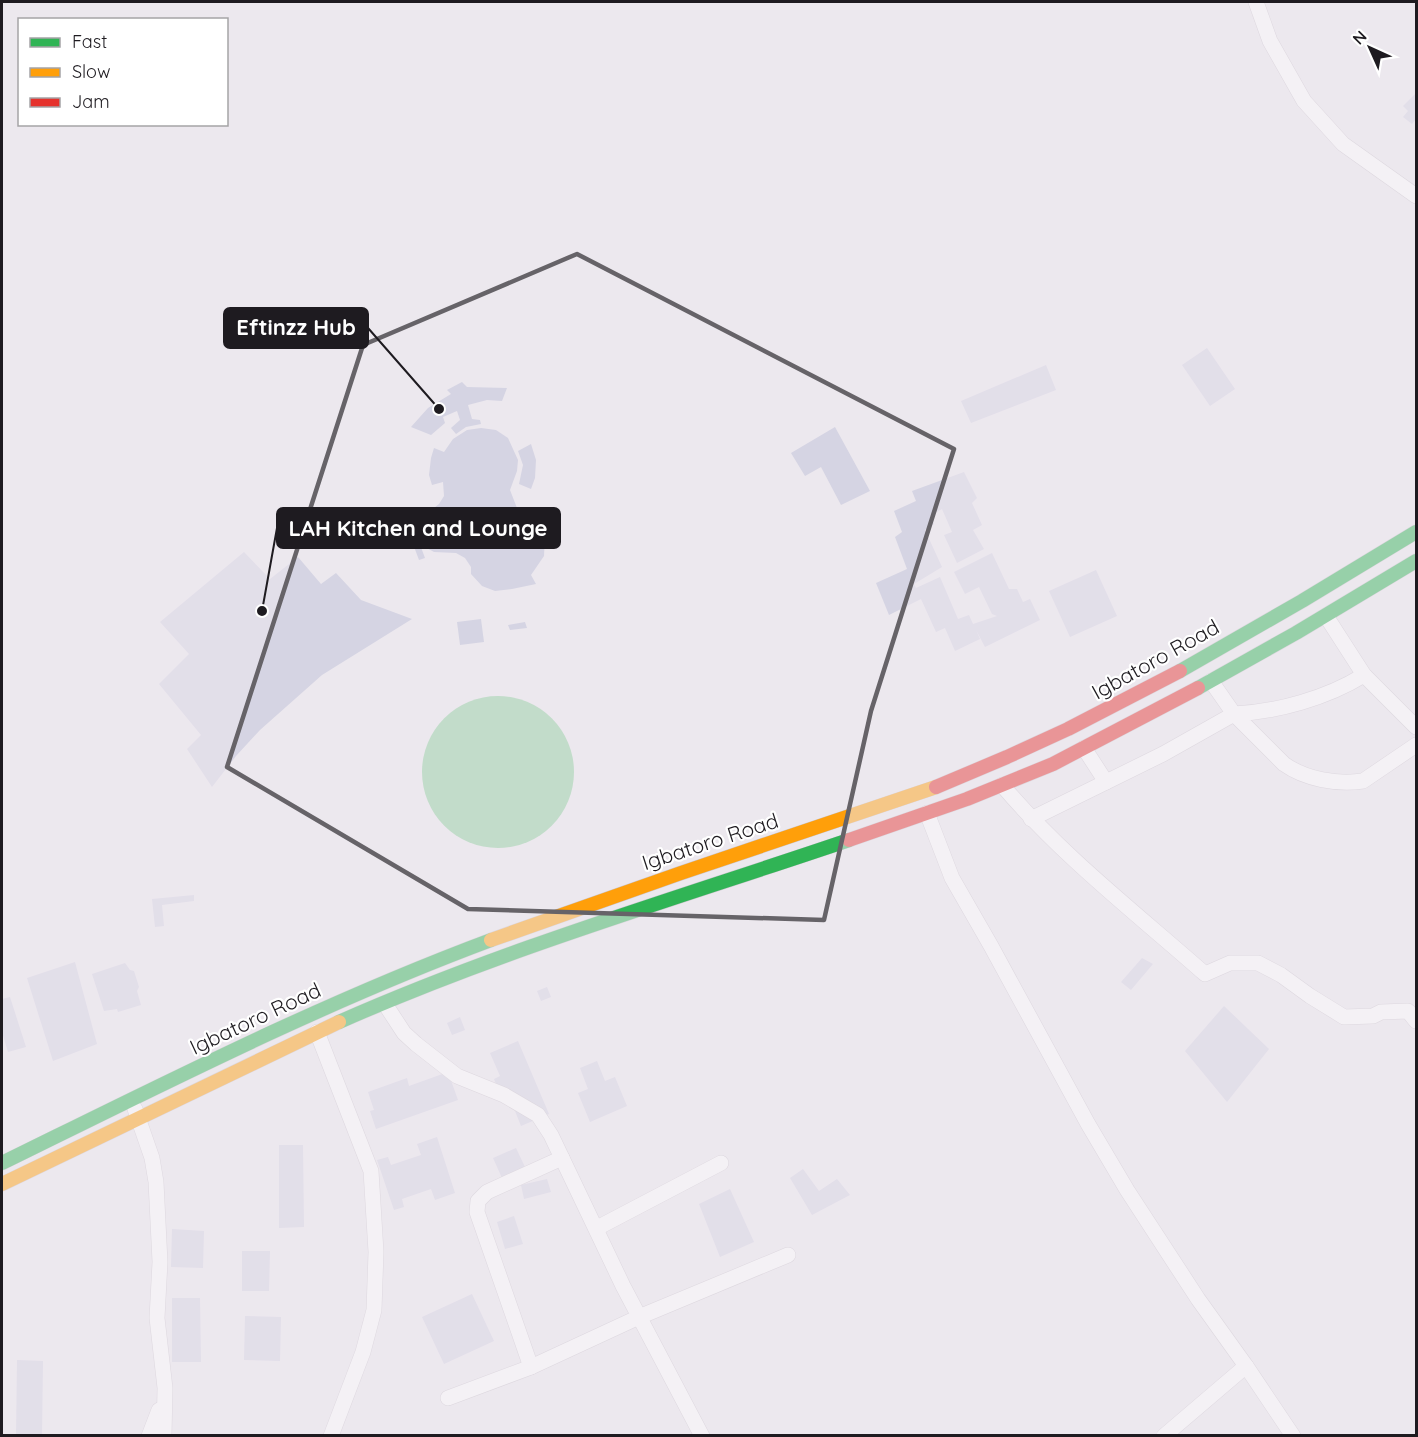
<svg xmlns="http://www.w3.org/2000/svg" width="1418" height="1437" font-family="Quicksand,sans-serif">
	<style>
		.green { fill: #c2dcca }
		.building { fill: #d5d4e3 }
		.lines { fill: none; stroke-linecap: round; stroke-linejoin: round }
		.street-casing { stroke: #cac6cc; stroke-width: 16 }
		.fast-casing { stroke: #cac6cc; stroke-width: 15 }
		.slow-casing { stroke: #cac6cc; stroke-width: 15 }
		.jam-casing { stroke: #cac6cc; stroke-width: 15 }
		.street { stroke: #fcfcfc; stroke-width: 15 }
		.fast { stroke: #30b455; stroke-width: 14 }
		.slow { stroke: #ff9f0a; stroke-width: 14 }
		.jam { stroke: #e5322d; stroke-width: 14 }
		.marked { fill: none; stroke: #666368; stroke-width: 4.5; stroke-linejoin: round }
		.labels { text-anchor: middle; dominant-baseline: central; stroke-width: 4.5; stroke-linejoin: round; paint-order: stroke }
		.street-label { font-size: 21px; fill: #1e1b20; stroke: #fff }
		.leader { fill: none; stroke: #1e1b20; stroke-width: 2 }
		.callout-dot { fill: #1e1b20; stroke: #fff; stroke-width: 2 }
		.callout { fill: #1e1b20; stroke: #1e1b20; stroke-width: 2 }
		.callout-label { font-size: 22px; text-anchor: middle; font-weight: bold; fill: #fff }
	</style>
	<rect width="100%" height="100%" fill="#ece8ee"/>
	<!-- green -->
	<circle class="green" cx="498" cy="772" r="76"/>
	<!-- building -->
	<g class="building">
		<polygon points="1416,93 1416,119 1412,124 1403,117 1408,111 1403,106"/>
		<polygon points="1207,348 1235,389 1210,406 1182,365"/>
		<polygon points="1046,365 1056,390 971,423 961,401"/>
		<polygon points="462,382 467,387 507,388 502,401 487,400 468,405 472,419 480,420 481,424 466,427 456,434 451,428 460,420 457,411 443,417 445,423 431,435 411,427 428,408 451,394 447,390"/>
		<polygon points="835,427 870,491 841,505 821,467 805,476 791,453"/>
		<polygon points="481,428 496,430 508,438 518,460 517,471 510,490 517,508 528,513 540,523 545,536 544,556 531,575 536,584 512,589 495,591 482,586 471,574 471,567 465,558 456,553 434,552 425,547 419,539 417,529 421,518 439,504 444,496 443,482 432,485 429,475 431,458 434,448 444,452 453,439 467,430"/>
		<polygon points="531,444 536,460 535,478 531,489 519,484 523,465 518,451"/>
		<polygon points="964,472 977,498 972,503 982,525 973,530 984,549 957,563 944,535 952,532 942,509 930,516 934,524 925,530 942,567 914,584 916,588 940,577 958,619 969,615 973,624 997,616 992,614 979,587 965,594 954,572 992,553 1009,589 1017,589 1023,602 1030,599 1040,620 985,647 976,630 980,639 955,651 945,628 936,632 921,599 889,615 876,583 907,569 895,537 902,532 894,511 916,501 912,491"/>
		<polygon points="419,542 425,558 419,560 413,544"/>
		<polygon points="244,552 270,579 298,557 321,584 336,573 361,600 412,619 322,675 260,730 236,756 212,787 187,749 201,735 159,684 189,654 160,622"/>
		<polygon points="1096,570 1117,616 1070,637 1049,591"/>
		<polygon points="481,619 484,642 460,645 457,622"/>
		<polygon points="525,622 527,628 510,630 508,625"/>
		<polygon points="194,895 194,901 162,905 164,926 155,927 152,899"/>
		<polygon points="1142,958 1153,964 1131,990 1121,982"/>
		<polygon points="75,962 97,1044 53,1061 27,978"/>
		<polygon points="125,963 130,970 134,971 139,987 137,991 141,1005 118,1012 117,1009 104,1011 92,974"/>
		<polygon points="547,987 551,997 541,1001 537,991"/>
		<polygon points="10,997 26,1047 8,1052 2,1032 2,999"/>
		<polygon points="1224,1006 1269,1049 1227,1102 1185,1051"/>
		<polygon points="460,1017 465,1030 452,1035 447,1023"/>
		<polygon points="518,1041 549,1114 521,1126 509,1096 502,1099 494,1079 500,1076 490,1053"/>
		<polygon points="597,1061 605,1081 615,1077 627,1106 590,1122 578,1093 588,1089 580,1068"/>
		<polygon points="448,1072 458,1100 376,1129 370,1111 374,1110 368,1092 407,1078 409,1086"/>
		<polygon points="437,1137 455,1193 435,1200 431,1189 402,1199 404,1207 394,1210 377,1160 388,1157 391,1165 421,1155 417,1144"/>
		<polygon points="279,1145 303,1145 304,1227 279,1228"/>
		<polygon points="516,1148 525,1167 502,1178 493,1158"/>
		<polygon points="803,1169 819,1191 837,1179 850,1195 812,1215 790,1178"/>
		<polygon points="547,1179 551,1192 524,1199 521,1185"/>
		<polygon points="730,1189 754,1242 720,1257 699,1204"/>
		<polygon points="514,1216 523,1244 505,1249 497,1222"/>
		<polygon points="172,1229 204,1231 203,1268 171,1267"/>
		<polygon points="242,1251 270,1251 269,1291 242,1291"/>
		<polygon points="472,1294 494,1341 444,1364 422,1317"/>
		<polygon points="172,1298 200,1298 201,1362 172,1362"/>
		<polygon points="245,1316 281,1317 280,1361 244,1360"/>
		<polygon points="17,1360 43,1361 42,1436 16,1436"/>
	</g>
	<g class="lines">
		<defs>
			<g id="street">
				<polyline points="1256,2 1270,41 1304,101 1343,144 1416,196"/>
				<polyline points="1326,616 1364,675 1416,727"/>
				<path d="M1364,675c-37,23 -87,37 -130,39l50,50c21,15 53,21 79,17l53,-36"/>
				<polyline points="1084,748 1106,782"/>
				<path d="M1002,785c60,71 134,128 203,189l25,-11h28l23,12 29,21 34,21 29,-1 8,-4 27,-1 8,10"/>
				<polyline points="927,813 952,878 991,946 1088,1124 1127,1190 1198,1299 1246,1366 1164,1436"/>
				<polyline points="1031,819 1163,754 1234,714 1211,681"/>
				<polyline points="385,1004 404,1033 416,1044 457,1076 504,1095 538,1115 551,1135 623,1286 702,1436"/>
				<polyline points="317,1032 371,1171 376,1252 374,1310 363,1352 331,1436"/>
				<polyline points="135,1109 152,1158 156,1182 160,1262 157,1318 165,1388 164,1436"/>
				<polyline points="597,1228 721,1163"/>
				<polyline points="1246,1366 1293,1436"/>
				<polyline points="531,1367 477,1212 478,1201 487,1192 562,1158"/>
				<polyline points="448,1398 531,1367 639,1317 788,1255"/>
				<polyline points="149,1436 159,1410"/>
			</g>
			<g id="fast">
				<polyline points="1180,671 1302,601 1416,532"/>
				<polyline points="1198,688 1296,633 1416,561"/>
				<path d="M339,1022c165,-73 339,-124 510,-182"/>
				<path d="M2,1163c161,-79 320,-160 489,-223"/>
			</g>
			<g id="slow">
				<polyline points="491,940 681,873 936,787"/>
				<polyline points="2,1184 339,1022"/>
			</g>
			<g id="jam">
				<polyline points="936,787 1007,757 1068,729 1180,671"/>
				<polyline points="849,840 967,799 1053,764 1198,688"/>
			</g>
		</defs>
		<!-- street casing -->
		<use href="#street" class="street-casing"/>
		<!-- fast casing -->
		<use href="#fast" class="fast-casing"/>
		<!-- slow casing -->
		<use href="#slow" class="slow-casing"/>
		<!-- jam casing -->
		<use href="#jam" class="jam-casing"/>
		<!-- street -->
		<use href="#street" class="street"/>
		<!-- fast -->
		<use href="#fast" class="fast"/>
		<!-- slow -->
		<use href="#slow" class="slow"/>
		<!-- jam -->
		<use href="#jam" class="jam"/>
	</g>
	<!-- marked area -->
	<path d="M0 0H1418V1437H0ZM577,254l377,195 -83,262 -47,209 -356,-11 -241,-142 136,-422z" fill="#ece8ee" fill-opacity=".55" fill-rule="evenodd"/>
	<path class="marked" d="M577,254l377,195 -83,262 -47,209 -356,-11 -241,-142 136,-422z"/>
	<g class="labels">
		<!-- street labels -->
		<g class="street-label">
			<text transform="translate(1155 659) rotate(-29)">Igbatoro Road</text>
			<text transform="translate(710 841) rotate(-18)">Igbatoro Road</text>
			<text transform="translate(255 1018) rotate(-25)">Igbatoro Road</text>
		</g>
	</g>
	<!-- callouts -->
	<path class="leader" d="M439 409L368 328M262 611L277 528"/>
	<g class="callout-dot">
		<circle cx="439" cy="409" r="6"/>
		<circle cx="262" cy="611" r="6"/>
	</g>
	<g class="callout">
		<rect x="224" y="308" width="144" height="40" rx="6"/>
		<rect x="277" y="508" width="283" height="40" rx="6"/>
	</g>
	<g class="callout-label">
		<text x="296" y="335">Eftinzz Hub</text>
		<text x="418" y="536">LAH Kitchen and Lounge</text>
	</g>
	<!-- border -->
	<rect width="1418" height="1437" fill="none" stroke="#1e1b20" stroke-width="6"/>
	<!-- legend -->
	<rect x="18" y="18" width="210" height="108" fill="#ffffff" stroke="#a5a4a6" stroke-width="1.5"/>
	<rect x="30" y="38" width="30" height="9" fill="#30b455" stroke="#a5a4a6" stroke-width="1.5"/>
	<text x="72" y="48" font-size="18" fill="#1e1b20">Fast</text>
	<rect x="30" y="68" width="30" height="9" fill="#ff9f0a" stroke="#a5a4a6" stroke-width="1.5"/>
	<text x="72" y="78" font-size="18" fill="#1e1b20">Slow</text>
	<rect x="30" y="98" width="30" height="9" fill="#e5322d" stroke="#a5a4a6" stroke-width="1.5"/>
	<text x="72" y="108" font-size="18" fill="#1e1b20">Jam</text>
	<!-- north arrow -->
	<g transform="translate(1370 48) rotate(315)" stroke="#ffffff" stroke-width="4.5" paint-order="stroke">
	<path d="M0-4.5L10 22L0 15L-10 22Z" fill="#1e1b20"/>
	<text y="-9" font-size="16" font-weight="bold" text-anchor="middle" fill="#1e1b20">N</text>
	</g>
</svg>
